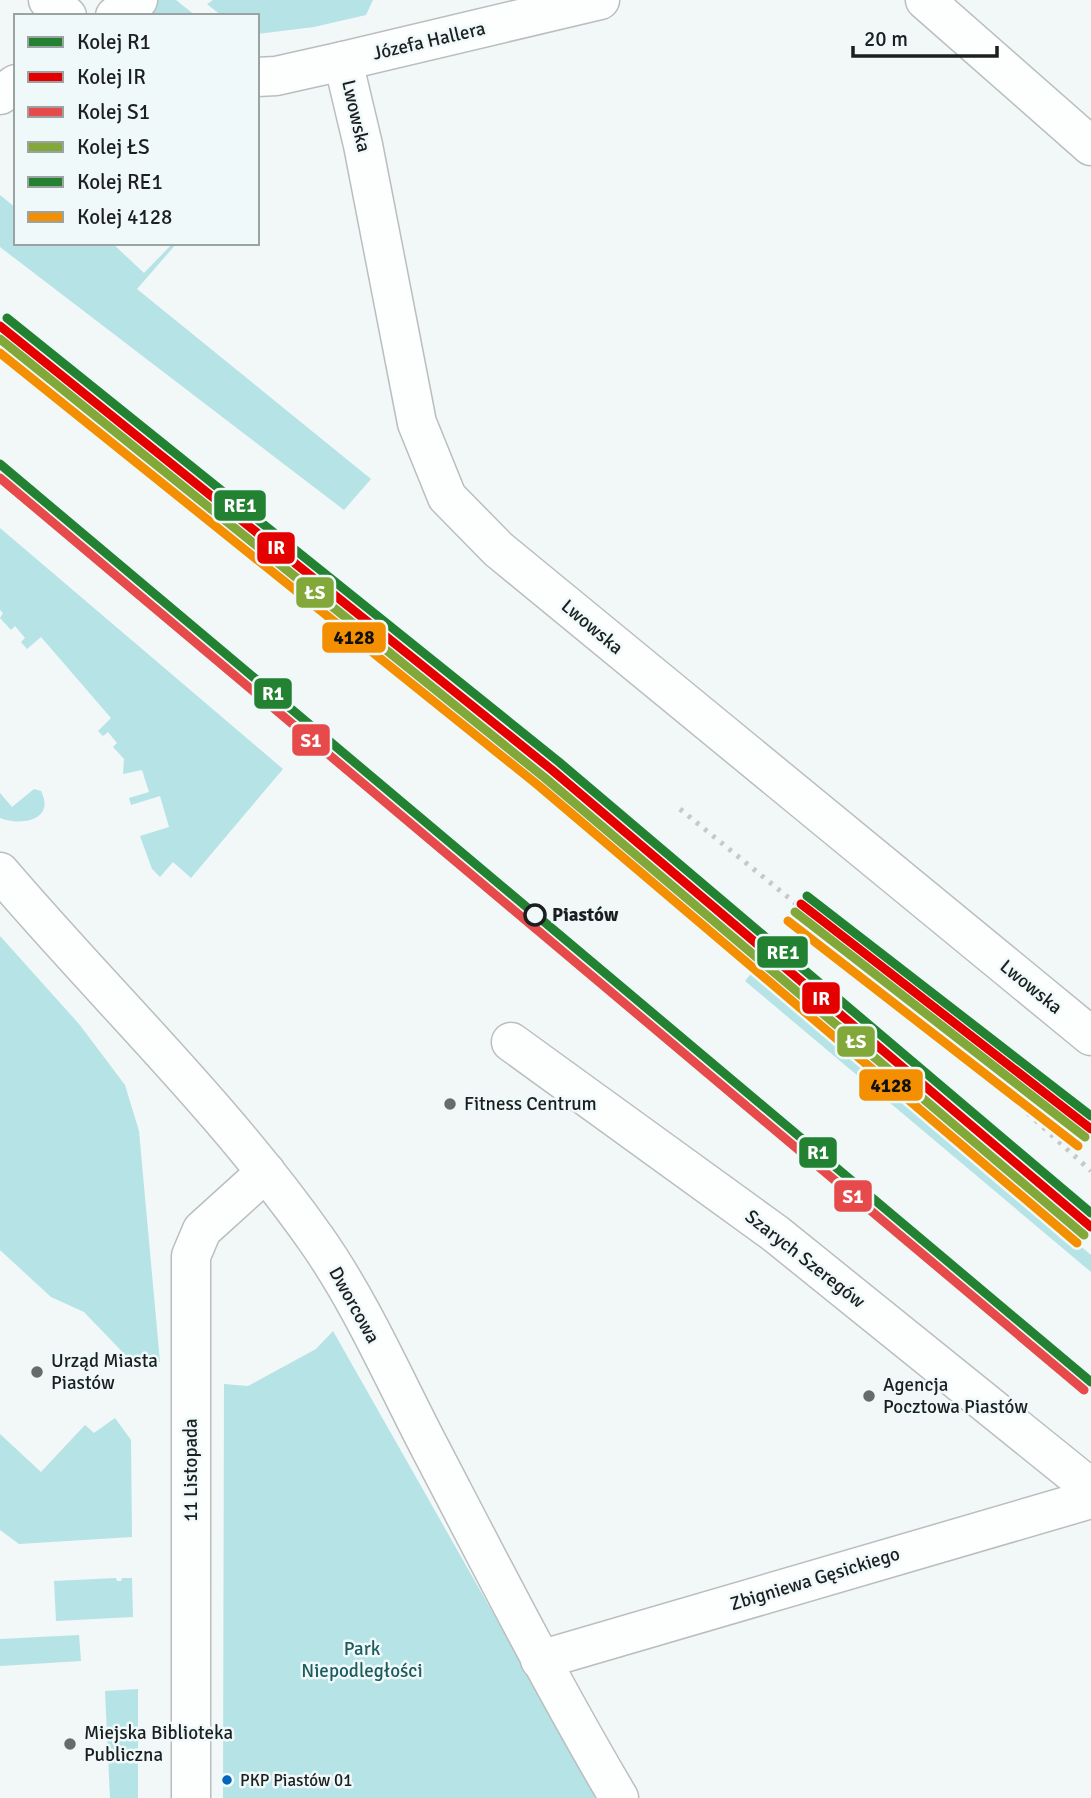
<svg xmlns="http://www.w3.org/2000/svg" width="1091" height="1798" font-family="Signika,sans-serif">
	<style>
		.green { fill: #b6e3e5 }
		.lines { fill: none; stroke-linecap: round; stroke-linejoin: round }
		.minor-casing { stroke: #babebe; stroke-width: 41 }
		.minor { stroke: #fdfefe; stroke-width: 38 }
		.rail { stroke: #c8c8c8; stroke-width: 5; stroke-dasharray: 3.5 7; stroke-linecap: butt }
		.rail-1-casing { stroke: #f0f9fa; stroke-width: 14 }
		.rail-2-casing { stroke: #f0f9fa; stroke-width: 14 }
		.rail-3-casing { stroke: #f0f9fa; stroke-width: 14 }
		.rail-4-casing { stroke: #f0f9fa; stroke-width: 14 }
		.rail-5-casing { stroke: #f0f9fa; stroke-width: 14 }
		.rail-6-casing { stroke: #f0f9fa; stroke-width: 14 }
		.rail-1 { stroke: #238132; stroke-width: 9 }
		.rail-2 { stroke: #e50000; stroke-width: 9 }
		.rail-3 { stroke: #e74a4a; stroke-width: 9 }
		.rail-4 { stroke: #81a838; stroke-width: 9 }
		.rail-5 { stroke: #238132; stroke-width: 9 }
		.rail-6 { stroke: #f48f02; stroke-width: 9 }
		.stop-dot { fill: #f0f9fa; stroke: #1b1f1f; stroke-width: 3.5 }
		.poi-dot { fill: #666b6b; stroke: #f0f9fa; stroke-width: 2.5 }
		.bus-dot { fill: #0065bd; stroke: #f0f9fa; stroke-width: 2.5 }
		.labels { text-anchor: middle; dominant-baseline: central; stroke-width: 5; stroke-linejoin: round; paint-order: stroke }
		.bus-label { font-size: 17px; fill: #1b1f1f; stroke: #f0f9fa; text-anchor: start }
		.street-label { font-size: 19px; fill: #1b1f1f; stroke: #f0f9fa }
		.stop-label { font-size: 19px; font-weight: bold; fill: #1b1f1f; stroke: #f0f9fa; text-anchor: start }
		.poi-label { font-size: 19px; fill: #1b1f1f; stroke: #f0f9fa; text-anchor: start }
		.park-label { font-size: 19px; fill: #1c5b5e; stroke: #f0f9fa }
		.line-badge { stroke: #f0f9fa; stroke-width: 2.5 }
		.badge-label { font-size: 19px; text-anchor: middle; font-weight: bold; fill: #fff }
		.pale-badge-label { font-size: 19px; text-anchor: middle; font-weight: bold; fill: #111 }
	</style>
	<rect width="100%" height="100%" fill="#f2f7f8"/>
	<!-- green -->
	<g class="green">
		<polygon points="107,0 176,0 196,16 131,16"/>
		<polygon points="213,0 373,0 366,15 314,27 257,34 257,16 222,16 207,4"/>
		<polygon points="0,195 16,208 16,243 112,243 144,273 173,243 177,243 137,289 371,479 344,510 0,247"/>
		<polygon points="0,528 283,769 191,878 173,862 160,877 152,869 140,836 169,827 160,796 131,805 129,798 149,792 142,770 123,774 124,759 113,747 117,743 108,732 103,736 98,731 111,718 41,637 27,649 21,642 25,638 15,626 11,630 0,618 3,613 0,610"/>
		<path d="M34,789l7,2c15,30 -21,35 -41,27v-25l12,14z"/>
		<polygon points="0,936 79,1024 125,1085 139,1131 160,1362 133,1363 84,1312 51,1297 0,1250"/>
		<polygon points="754,970 1091,1255 1091,1272 745,981"/>
		<polygon points="333,1331 598,1798 223,1798 224,1384 248,1386 316,1349"/>
		<polygon points="115,1418 131,1440 132,1537 19,1544 0,1530 0,1434 41,1472 85,1425 94,1433"/>
		<polygon points="116,1578 117,1581 121,1581 122,1578 132,1578 133,1617 56,1621 54,1581"/>
		<polygon points="79,1635 81,1661 0,1666 0,1639"/>
		<polygon points="138,1689 138,1798 110,1798 105,1691"/>
	</g>
	<g class="lines">
		<defs>
			<g id="minor">
				<polyline points="48,0 67,16"/>
				<polyline points="925,0 1091,146"/>
				<polyline points="115,16 138,0"/>
				<polyline points="343,61 363,145 417,423 447,497 498,549 1091,1036"/>
				<polyline points="257,77 276,76 343,61 600,0"/>
				<polyline points="0,95 16,84"/>
				<path d="M0,872c105,123 223,235 316,367 45,64 77,138 113,207 62,119 122,237 190,352"/>
				<polyline points="511,1042 776,1234 1091,1488"/>
				<polyline points="540,1660 1091,1499"/>
				<polyline points="191,1798 191,1256 202,1230 266,1172"/>
			</g>
		</defs>
		<!-- minor casing -->
		<use href="#minor" class="minor-casing"/>
		<!-- minor -->
		<use href="#minor" class="minor"/>
		<!-- rail -->
		<polyline class="rail" points="680,809 800,907 850,951 1091,1171"/>
		<defs>
			<polyline id="rail-1" points="0,464 1091,1382"/>
			<g id="rail-2">
				<polyline points="0,326 552,770 1091,1227"/>
				<polyline points="801,904 1091,1129"/>
			</g>
			<polyline id="rail-3" points="0,478 1084,1390"/>
			<g id="rail-4">
				<polyline points="0,339 545,778 1084,1235"/>
				<polyline points="795,912 1085,1137"/>
			</g>
			<g id="rail-5">
				<polyline points="7,318 559,762 1091,1213"/>
				<polyline points="807,896 1091,1116"/>
			</g>
			<g id="rail-6">
				<polyline points="0,353 539,786 1077,1243"/>
				<polyline points="788,921 1078,1146"/>
			</g>
		</defs>
		<!-- rail-1 casing -->
		<use href="#rail-1" class="rail-1-casing"/>
		<!-- rail-2 casing -->
		<use href="#rail-2" class="rail-2-casing"/>
		<!-- rail-3 casing -->
		<use href="#rail-3" class="rail-3-casing"/>
		<!-- rail-4 casing -->
		<use href="#rail-4" class="rail-4-casing"/>
		<!-- rail-5 casing -->
		<use href="#rail-5" class="rail-5-casing"/>
		<!-- rail-6 casing -->
		<use href="#rail-6" class="rail-6-casing"/>
		<!-- rail-1 -->
		<use href="#rail-1" class="rail-1"/>
		<!-- rail-2 -->
		<use href="#rail-2" class="rail-2"/>
		<!-- rail-3 -->
		<use href="#rail-3" class="rail-3"/>
		<!-- rail-4 -->
		<use href="#rail-4" class="rail-4"/>
		<!-- rail-5 -->
		<use href="#rail-5" class="rail-5"/>
		<!-- rail-6 -->
		<use href="#rail-6" class="rail-6"/>
	</g>
	<!-- markers -->
	<circle class="stop-dot" cx="535" cy="915" r="10"/>
	<g class="poi-dot">
		<circle cx="450" cy="1104" r="7"/>
		<circle cx="37" cy="1372" r="7"/>
		<circle cx="869" cy="1396" r="7"/>
		<circle cx="70" cy="1744" r="7"/>
	</g>
	<circle class="bus-dot" cx="227" cy="1780" r="6"/>
	<g class="labels">
		<!-- bus labels -->
		<g class="bus-label">
			<text x="240" y="1780">PKP Piastów 01</text>
		</g>
		<!-- street labels -->
		<g class="street-label">
			<text transform="translate(429 41) rotate(-13)">Józefa Hallera</text>
			<text transform="translate(356 116) rotate(77)">Lwowska</text>
			<text transform="translate(592 627) rotate(40)">Lwowska</text>
			<text transform="translate(1031 987) rotate(39)">Lwowska</text>
			<text transform="translate(805 1259) rotate(38)">Szarych Szeregów</text>
			<text transform="translate(354 1305) rotate(61)">Dworcowa</text>
			<text transform="translate(191 1470) rotate(-90)">11 Listopada</text>
			<text transform="translate(815 1579) rotate(-17)">Zbigniewa Gęsickiego</text>
		</g>
		<!-- stop labels -->
		<g class="stop-label">
			<text x="552" y="915">Piastów</text>
		</g>
		<!-- poi labels -->
		<g class="poi-label">
			<text x="464" y="1104">Fitness Centrum</text>
			<text x="51" y="1361">Urząd Miasta<tspan x="51" dy="22">Piastów</tspan></text>
			<text x="883" y="1385">Agencja<tspan x="883" dy="22">Pocztowa Piastów</tspan></text>
			<text x="84" y="1733">Miejska Biblioteka<tspan x="84" dy="22">Publiczna</tspan></text>
		</g>
		<!-- park labels -->
		<g class="park-label">
			<text x="362" y="1649">Park<tspan x="362" dy="22">Niepodległości</tspan></text>
		</g>
	</g>
	<g class="line-badge">
		<rect x="213" y="489" width="54" height="33" rx="7" fill="#238132"/>
		<rect x="256" y="531" width="40" height="34" rx="7" fill="#e50000"/>
		<rect x="295" y="576" width="40" height="33" rx="7" fill="#81a838"/>
		<rect x="321" y="621" width="66" height="33" rx="7" fill="#f48f02"/>
		<rect x="253" y="677" width="40" height="33" rx="7" fill="#238132"/>
		<rect x="291" y="723" width="40" height="34" rx="7" fill="#e74a4a"/>
		<rect x="756" y="935" width="53" height="34" rx="7" fill="#238132"/>
		<rect x="801" y="981" width="40" height="34" rx="7" fill="#e50000"/>
		<rect x="836" y="1025" width="40" height="33" rx="7" fill="#81a838"/>
		<rect x="858" y="1068" width="66" height="34" rx="7" fill="#f48f02"/>
		<rect x="798" y="1136" width="40" height="33" rx="7" fill="#238132"/>
		<rect x="833" y="1179" width="40" height="34" rx="7" fill="#e74a4a"/>
	</g>
	<g class="badge-label">
		<text x="240" y="512">RE1</text>
		<text x="276" y="554">IR</text>
		<text x="315" y="599">ŁS</text>
		<text x="273" y="700">R1</text>
		<text x="311" y="747">S1</text>
		<text x="783" y="959">RE1</text>
		<text x="821" y="1005">IR</text>
		<text x="856" y="1048">ŁS</text>
		<text x="818" y="1159">R1</text>
		<text x="853" y="1203">S1</text>
	</g>
	<g class="pale-badge-label">
		<text x="354" y="644">4128</text>
		<text x="891" y="1092">4128</text>
	</g>
	<!-- legend -->
	<rect x="14" y="14" width="245" height="231" fill="#f0f9fa" stroke="#9ba2a2" stroke-width="2"/>
	<rect x="28" y="37" width="35" height="10" fill="#238132" stroke="#9ba2a2" stroke-width="2"/>
	<text x="77" y="49" font-size="21" fill="#1b1f1f">Kolej R1</text>
	<rect x="28" y="72" width="35" height="10" fill="#e50000" stroke="#9ba2a2" stroke-width="2"/>
	<text x="77" y="84" font-size="21" fill="#1b1f1f">Kolej IR</text>
	<rect x="28" y="107" width="35" height="10" fill="#e74a4a" stroke="#9ba2a2" stroke-width="2"/>
	<text x="77" y="119" font-size="21" fill="#1b1f1f">Kolej S1</text>
	<rect x="28" y="142" width="35" height="10" fill="#81a838" stroke="#9ba2a2" stroke-width="2"/>
	<text x="77" y="154" font-size="21" fill="#1b1f1f">Kolej ŁS</text>
	<rect x="28" y="177" width="35" height="10" fill="#238132" stroke="#9ba2a2" stroke-width="2"/>
	<text x="77" y="189" font-size="21" fill="#1b1f1f">Kolej RE1</text>
	<rect x="28" y="212" width="35" height="10" fill="#f48f02" stroke="#9ba2a2" stroke-width="2"/>
	<text x="77" y="224" font-size="21" fill="#1b1f1f">Kolej 4128</text>
	<!-- scale -->
	<path d="M853 46v10h144v-10" fill="none" stroke="#1b1f1f" stroke-width="3.5"/>
	<text x="864" y="46" font-size="21" fill="#1b1f1f" stroke="#f0f9fa" stroke-width="5" paint-order="stroke">20 m</text>
</svg>
